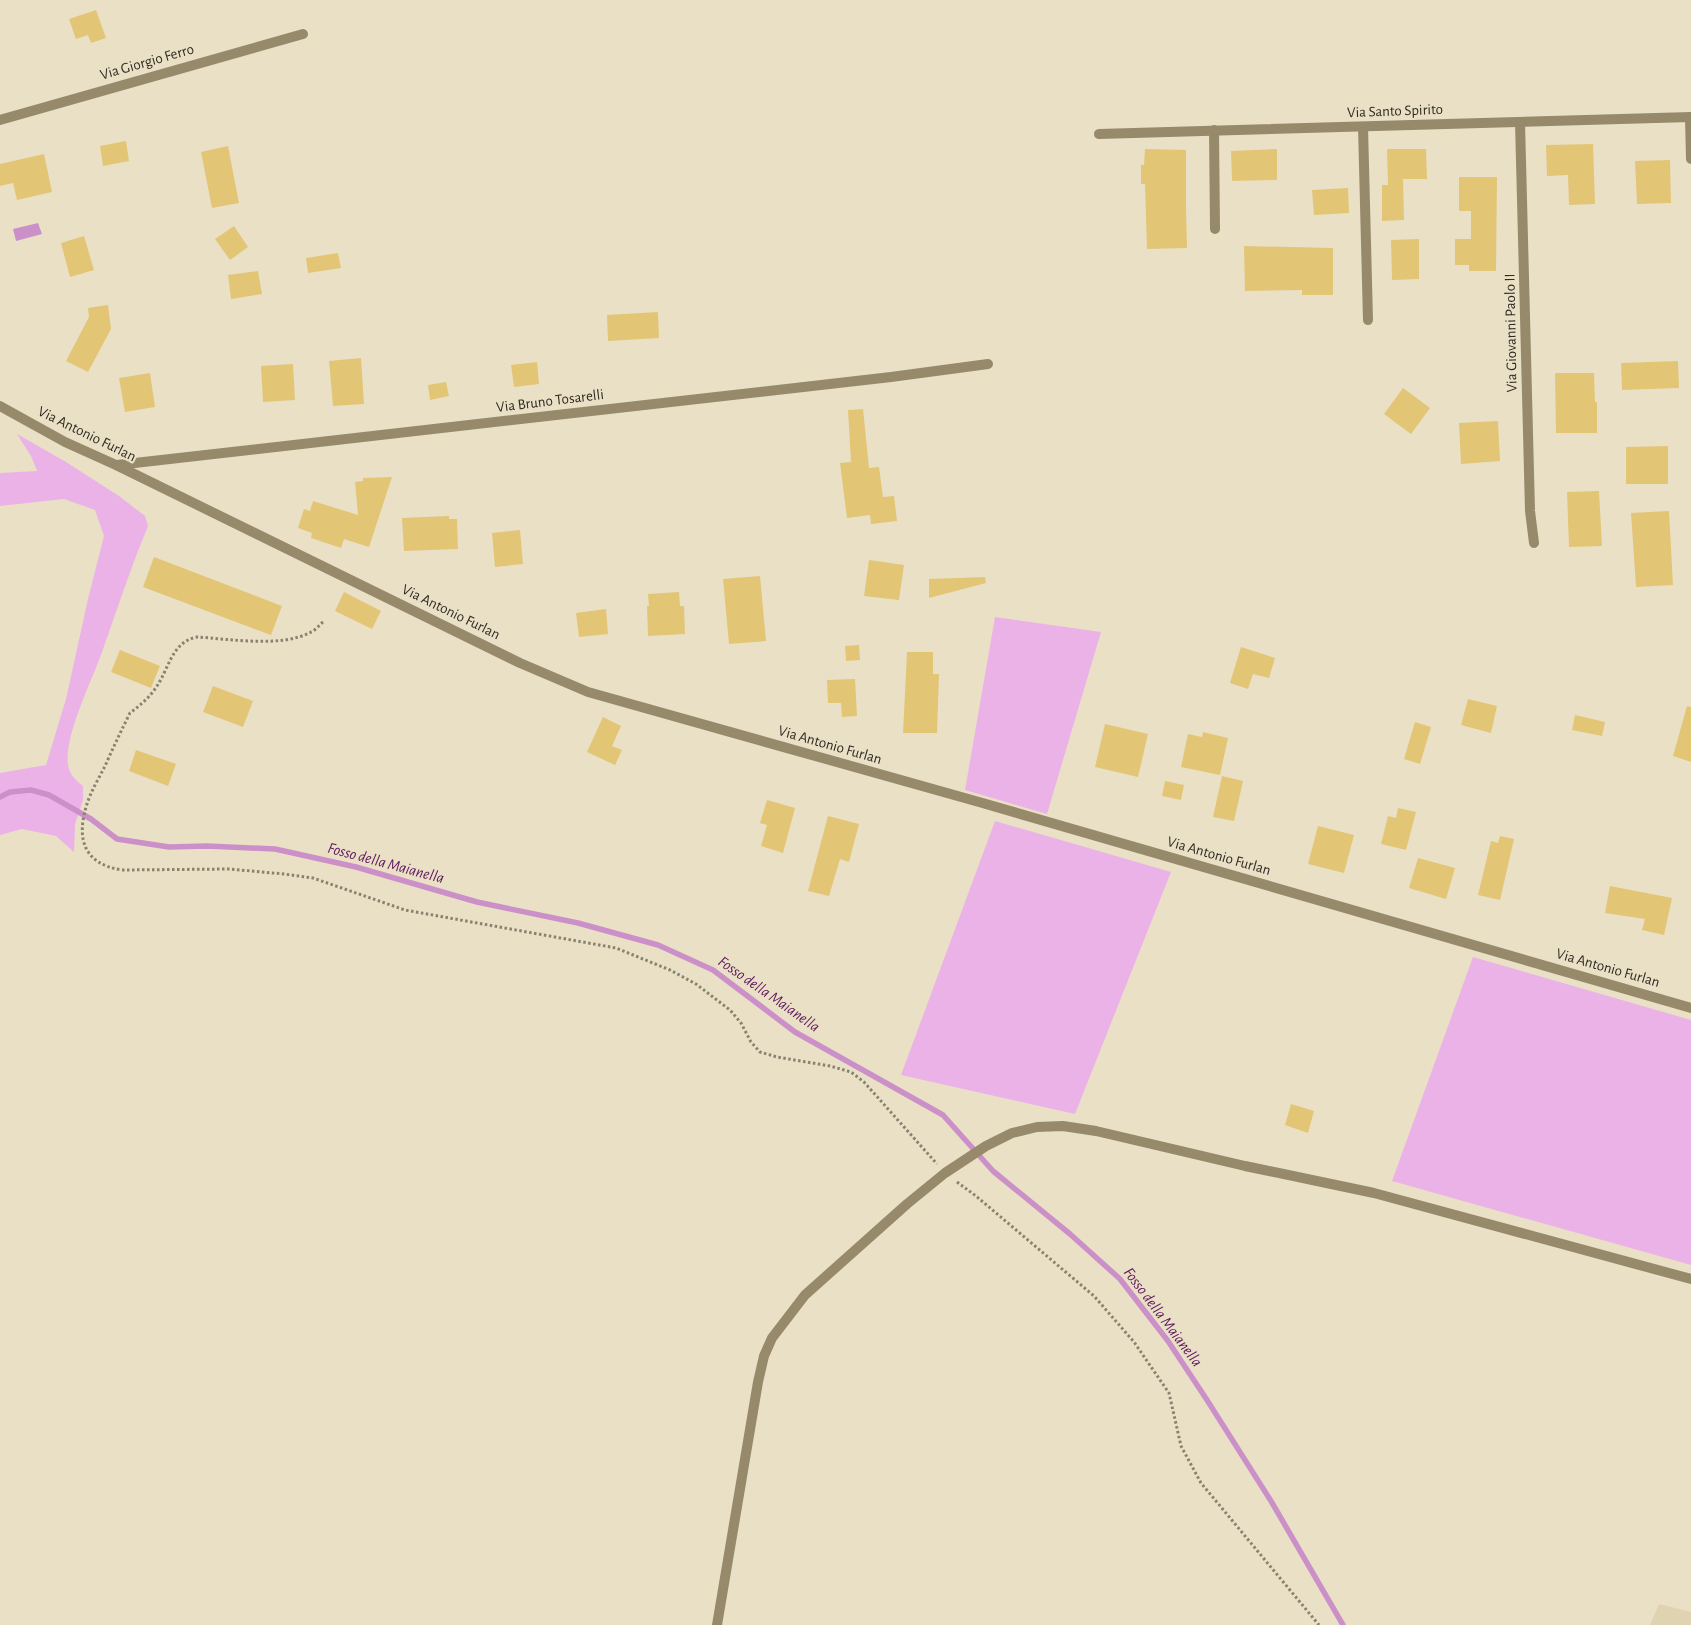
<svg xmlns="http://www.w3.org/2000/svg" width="1691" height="1625" font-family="'Alegreya Sans',sans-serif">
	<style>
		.built { fill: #e0d3b2 }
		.green { fill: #ebb2e8 }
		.water { fill: #cc90c9 }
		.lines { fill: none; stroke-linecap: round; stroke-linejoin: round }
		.stream { stroke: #cc90c9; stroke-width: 5.5 }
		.building { fill: #e3c576 }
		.path { stroke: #888270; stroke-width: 3; stroke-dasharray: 2.5 2.5; stroke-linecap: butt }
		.lane { stroke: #968a6b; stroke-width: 10 }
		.street { stroke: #968a6b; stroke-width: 10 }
		.labels { text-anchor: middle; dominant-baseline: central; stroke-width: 4.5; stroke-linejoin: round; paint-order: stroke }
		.street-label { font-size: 15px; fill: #2f2b22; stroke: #eae0c6 }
		.water-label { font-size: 16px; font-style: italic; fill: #5f185e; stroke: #eae0c6 }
	</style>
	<rect width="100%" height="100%" fill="#eae0c6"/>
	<!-- built -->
	<polygon class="built" points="1659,1604 1691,1612 1691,1625 1650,1625"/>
	<!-- green -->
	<g class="green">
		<path d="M17,434l49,28 53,34 26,20 3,10c-17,41 -31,84 -46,126 -10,29 -38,83 -34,113 2,10 7,15 15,21v14l-8,24 -1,28 -18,-16 -34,-7 -22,6v-62l46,-8 20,-66 22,-100 16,-63 -9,-26 -31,-11 -64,7v-33l37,-2 -6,-15z"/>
		<polygon points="995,617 1101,632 1047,814 965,790"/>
		<polygon points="995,821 1171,872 1075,1114 901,1075"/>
		<polygon points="1473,957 1691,1020 1691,1265 1392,1181"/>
	</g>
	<!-- water -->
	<polygon class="water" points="38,223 42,234 16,241 13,229"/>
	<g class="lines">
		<!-- stream -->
		<polyline class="stream" points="0,797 10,792 31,790 49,795 91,819 117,839 169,847 207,846 275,849 356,867 477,902 578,923 658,945 713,970 795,1032 943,1115 993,1171 1070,1234 1120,1279 1168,1341 1207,1400 1271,1501 1343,1625"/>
	</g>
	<!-- building -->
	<g class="building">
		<polygon points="96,10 106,38 91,43 88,35 76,39 69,19"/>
		<polygon points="126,141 129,161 103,166 100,146"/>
		<polygon points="1593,144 1595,204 1569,205 1568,175 1547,176 1546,145"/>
		<polygon points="228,146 239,203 212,208 201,152"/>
		<polygon points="1145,149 1186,150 1186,207 1187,248 1147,249 1145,184 1141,184 1141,165 1144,165"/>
		<polygon points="1277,149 1277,180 1232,181 1231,151"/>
		<polygon points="1387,149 1426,149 1427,179 1403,179 1404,220 1382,221 1382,185 1388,185"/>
		<polygon points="44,154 52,192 17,200 13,183 0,186 0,164"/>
		<polygon points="1670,160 1671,203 1637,204 1635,161"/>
		<polygon points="1459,177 1497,177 1496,271 1469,271 1469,265 1455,265 1455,239 1471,239 1471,211 1459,211"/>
		<polygon points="1348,188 1349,213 1314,215 1312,190"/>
		<polygon points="234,226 248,247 230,260 215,239"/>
		<polygon points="84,236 94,270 70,277 61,243"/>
		<polygon points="1419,239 1419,279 1392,280 1391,240"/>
		<polygon points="1244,246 1333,248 1333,295 1302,295 1302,290 1245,291"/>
		<polygon points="338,253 341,268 308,273 306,258"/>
		<polygon points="258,271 262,294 231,299 228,275"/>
		<polygon points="108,305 111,329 88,372 66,361 89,317 88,308"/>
		<polygon points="658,312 659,338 608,341 607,315"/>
		<polygon points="361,358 364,404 333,406 329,361"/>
		<polygon points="1678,361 1679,388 1622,390 1621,363"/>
		<polygon points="537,362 539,384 514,387 511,365"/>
		<polygon points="293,364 295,400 263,402 261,366"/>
		<polygon points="150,373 155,407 125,412 119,378"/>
		<polygon points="1555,373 1594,373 1595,402 1597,402 1597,433 1556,433"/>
		<polygon points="446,382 449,396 430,400 428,385"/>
		<polygon points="1403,388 1430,408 1411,434 1384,414"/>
		<polygon points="863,409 869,468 879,467 883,497 894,496 897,521 871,524 870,515 847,518 840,463 851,462 848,410"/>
		<polygon points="1498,421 1500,461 1461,464 1459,423"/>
		<polygon points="1668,446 1668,484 1626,484 1626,447"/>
		<polygon points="392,477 369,547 344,539 341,548 311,538 312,533 298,528 304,509 310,511 313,501 358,515 355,482 363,481 363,478"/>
		<polygon points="1599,491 1602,546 1569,547 1567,492"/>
		<polygon points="1669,511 1673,585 1636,587 1631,513"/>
		<polygon points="449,516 449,519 457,519 458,549 404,551 402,518"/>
		<polygon points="520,530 523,564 495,567 492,533"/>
		<polygon points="154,557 282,606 271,635 143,587"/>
		<polygon points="869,560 904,565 899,600 864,596"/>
		<polygon points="760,576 766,641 729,644 723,579"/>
		<polygon points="985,577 986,583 929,598 929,579"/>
		<polygon points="344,592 381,611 372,629 335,611"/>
		<polygon points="679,592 680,606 684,606 685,634 648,636 647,606 649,606 648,594"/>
		<polygon points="606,609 608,634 579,637 576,613"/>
		<polygon points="859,645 860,660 846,661 845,646"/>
		<polygon points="1241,647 1275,658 1269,678 1253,674 1248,689 1230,683"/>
		<polygon points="120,650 160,666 151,688 111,672"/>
		<polygon points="907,652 933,652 933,674 939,674 937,733 903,733"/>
		<polygon points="855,679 857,716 842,717 841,703 828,703 827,680"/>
		<polygon points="213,686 253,701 243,727 203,712"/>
		<polygon points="1468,699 1497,706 1491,733 1461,725"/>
		<polygon points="1687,706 1691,707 1691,762 1673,756"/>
		<polygon points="1575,715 1605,722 1602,736 1572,730"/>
		<polygon points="603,717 621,726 612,746 622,750 615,765 587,752"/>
		<polygon points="1415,722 1431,727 1420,764 1404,759"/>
		<polygon points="1105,724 1148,734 1138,777 1095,767"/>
		<polygon points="1203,732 1228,738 1220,775 1181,767 1188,734 1202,737"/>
		<polygon points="136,750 176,764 168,786 129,771"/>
		<polygon points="1222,776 1243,781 1234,821 1213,817"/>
		<polygon points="1165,781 1184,785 1181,800 1162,796"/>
		<polygon points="767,800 795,808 783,853 761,846 767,825 760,823"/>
		<polygon points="1398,808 1416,812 1406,850 1381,844 1388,816 1396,818"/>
		<polygon points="828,816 859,824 849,862 840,859 829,896 808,891"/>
		<polygon points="1318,826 1354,835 1344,873 1308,864"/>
		<polygon points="1500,836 1514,839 1500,900 1478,895 1491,841 1498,843"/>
		<polygon points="1418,858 1455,868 1446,899 1409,888"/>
		<polygon points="1610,886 1672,898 1664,935 1642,930 1645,919 1605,913"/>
		<polygon points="1291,1104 1314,1111 1308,1133 1285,1125"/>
	</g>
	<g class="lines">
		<!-- path -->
		<g class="path">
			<path d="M323,622c-4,3 -7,8 -12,10 -29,16 -81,7 -114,5 -26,5 -28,33 -42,52 -7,10 -16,17 -25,24 -9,18 -17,35 -25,53 -6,12 -14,25 -18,38 -11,34 -4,60 35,66l107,-1 55,5 29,4 92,32 211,38 54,22 26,14 34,26 11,13 10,19 9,10 17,5 53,9 21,6 13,10 73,82"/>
			<polyline points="957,1182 976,1196 1094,1296 1134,1342 1169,1393 1181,1446 1201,1483 1319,1625"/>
		</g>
		<!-- lane -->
		<g class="lane">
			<polyline points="1363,127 1368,320"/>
			<polyline points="1214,130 1215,229"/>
			<polyline points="717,1625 758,1382 764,1356 772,1338 805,1295 907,1204 945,1173 986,1146 1012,1133 1037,1127 1063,1126 1096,1131 1245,1166 1374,1193 1691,1279"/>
		</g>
		<!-- street -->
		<g class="street">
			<polyline points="1690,118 1691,159"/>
			<polyline points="0,120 303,34"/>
			<polyline points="1520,122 1530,511 1534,543"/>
			<polyline points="1099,134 1691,117"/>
			<polyline points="0,406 65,442 116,465 520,663 588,692 979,802 1691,1008"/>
			<polyline points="117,465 891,377 988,364"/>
		</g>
	</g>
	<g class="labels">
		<!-- street labels -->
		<g class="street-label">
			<text transform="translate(147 62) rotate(-16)">Via Giorgio Ferro</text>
			<text transform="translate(1395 111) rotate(-2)">Via Santo Spirito</text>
			<text transform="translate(1511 333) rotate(-91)">Via Giovanni Paolo II</text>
			<text transform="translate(550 401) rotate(-7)">Via Bruno Tosarelli</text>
			<text transform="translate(87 434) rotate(26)">Via Antonio Furlan</text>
			<text transform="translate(451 612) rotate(26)">Via Antonio Furlan</text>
			<text transform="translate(830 745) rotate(16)">Via Antonio Furlan</text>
			<text transform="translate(1219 856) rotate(16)">Via Antonio Furlan</text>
			<text transform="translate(1608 968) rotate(16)">Via Antonio Furlan</text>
		</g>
		<!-- water labels -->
		<g class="water-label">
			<text transform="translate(386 863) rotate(15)">Fosso della Maianella</text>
			<text transform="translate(769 994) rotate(35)">Fosso della Maianella</text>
			<text transform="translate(1163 1317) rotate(53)">Fosso della Maianella</text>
		</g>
	</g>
</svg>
